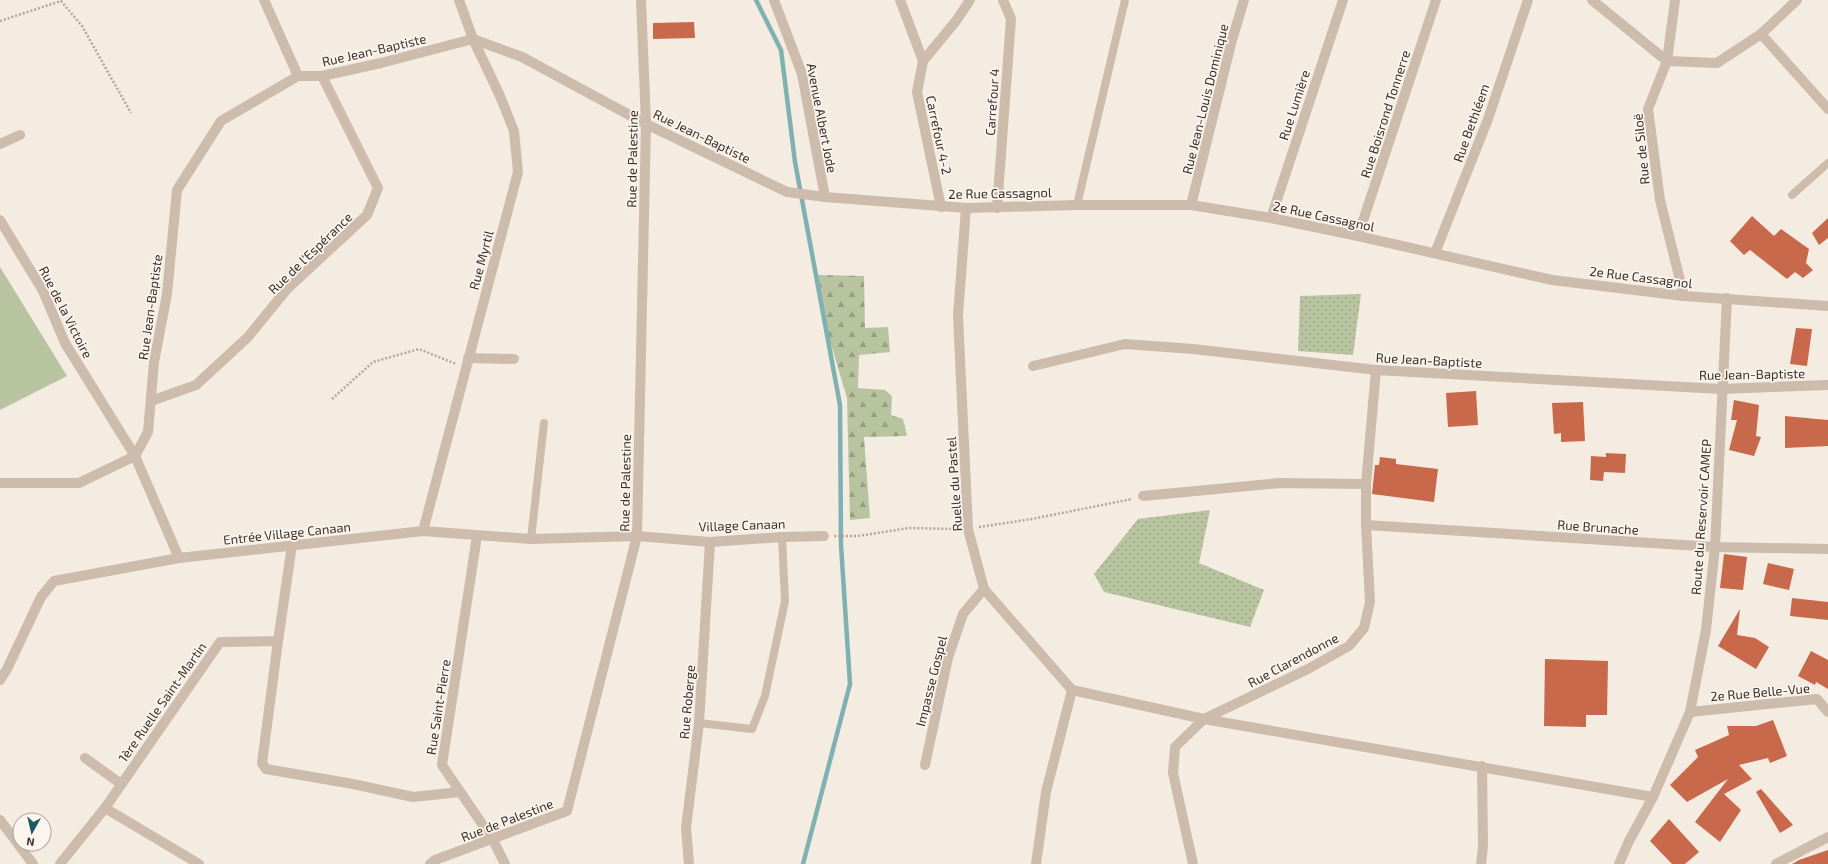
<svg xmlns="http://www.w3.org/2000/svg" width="1828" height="864" font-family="'Exo 2',sans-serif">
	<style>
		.grass { fill: url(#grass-dots) }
		.forest { fill: url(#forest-firs) }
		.pitch { fill: #b8c4a0 }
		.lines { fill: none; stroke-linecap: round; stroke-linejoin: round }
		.stream { stroke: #7fb0b2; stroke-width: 4.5 }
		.building { fill: #c8694b }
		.path { stroke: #b9a596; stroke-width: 2.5; stroke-dasharray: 2 2; stroke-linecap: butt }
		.lane { stroke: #cdbbac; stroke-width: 8 }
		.street { stroke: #cdbbac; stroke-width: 10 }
		.labels { text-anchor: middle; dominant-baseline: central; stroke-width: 3.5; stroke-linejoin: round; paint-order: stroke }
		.street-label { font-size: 13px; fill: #3b302b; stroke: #fbf5ee }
	</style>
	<defs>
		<pattern id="grass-dots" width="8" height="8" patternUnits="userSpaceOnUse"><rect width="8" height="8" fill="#b8c4a0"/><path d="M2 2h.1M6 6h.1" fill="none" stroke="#97a083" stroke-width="1.8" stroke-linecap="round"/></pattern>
		<pattern id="forest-firs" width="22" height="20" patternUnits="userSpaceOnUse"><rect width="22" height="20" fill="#b8c4a0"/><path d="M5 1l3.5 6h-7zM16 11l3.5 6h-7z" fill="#97a083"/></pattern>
	</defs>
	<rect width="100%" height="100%" fill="#f4ebe1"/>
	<!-- grass -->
	<g class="grass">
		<polygon points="1361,294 1353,355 1298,351 1300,296"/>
		<polygon points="1210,510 1199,563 1264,590 1250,627 1104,592 1094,574 1138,519"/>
	</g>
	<!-- forest -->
	<polygon class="forest" points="818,275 864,276 865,328 888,327 890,352 859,355 858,388 885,390 892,396 891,415 903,419 907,436 864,437 870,518 850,520 847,398 827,331"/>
	<!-- pitch -->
	<polygon class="pitch" points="0,267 67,376 0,410"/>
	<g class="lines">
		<!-- stream -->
		<polyline class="stream" points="756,0 781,50 795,162 840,405 841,545 850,684 803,864"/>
	</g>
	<!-- building -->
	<g class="building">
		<polygon points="694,22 695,38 653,39 653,23"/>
		<polygon points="1752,216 1774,236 1781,229 1809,249 1806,263 1813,270 1803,278 1795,272 1787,279 1750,250 1744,255 1730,241"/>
		<polygon points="1828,218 1828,238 1819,245 1812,233"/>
		<polygon points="1796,328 1812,329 1807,366 1790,364"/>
		<polygon points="1476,391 1478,425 1448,427 1446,393"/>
		<polygon points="1734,400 1759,405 1756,436 1761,437 1754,456 1729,450 1737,420 1731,420"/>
		<polygon points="1583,402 1585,441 1561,442 1561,433 1554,434 1552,403"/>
		<polygon points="1785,416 1828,420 1828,446 1785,448"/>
		<polygon points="1606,453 1626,454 1625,473 1604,472 1603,481 1590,480 1591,456 1606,457"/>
		<polygon points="1380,457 1396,459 1396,464 1438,469 1434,502 1372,494 1375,465 1379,465"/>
		<polygon points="1724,554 1747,557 1743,590 1720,588"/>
		<polygon points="1768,563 1794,569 1789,590 1763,584"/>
		<polygon points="1792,598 1828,602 1828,620 1790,616"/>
		<polygon points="1740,609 1737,635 1755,638 1769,647 1756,669 1718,646"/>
		<polygon points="1811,651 1828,660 1828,689 1816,682 1815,685 1798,676"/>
		<polygon points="1545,659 1608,661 1607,715 1586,715 1586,727 1544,726"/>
		<polygon points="1773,720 1787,756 1770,763 1768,758 1739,765 1752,779 1724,794 1741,810 1720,842 1695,822 1728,779 1687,802 1670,785 1698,757 1695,750 1729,735 1727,726 1756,726"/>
		<polygon points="1761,789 1793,825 1780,833 1756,792"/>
		<polygon points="1669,819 1699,852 1685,864 1672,864 1650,841"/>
		<polygon points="1828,850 1828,864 1792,864 1799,860"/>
	</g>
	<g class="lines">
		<!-- path -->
		<g class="path">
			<polyline points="0,21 61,1 82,26 131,113"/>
			<polyline points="332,399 373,362 419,349 456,364"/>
			<polyline points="979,527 1032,519 1132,499"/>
			<polyline points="834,536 858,536 909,528 957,529"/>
		</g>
		<!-- lane -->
		<g class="lane">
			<polyline points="1792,195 1828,163"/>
			<polyline points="1077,205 1125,0"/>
			<polyline points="531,539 544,423"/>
			<polyline points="699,723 752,729 765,696 785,601 782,537"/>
		</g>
		<!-- street -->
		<g class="street">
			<polyline points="264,0 298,76"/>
			<polyline points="774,0 802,74 825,197"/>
			<polyline points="900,0 923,61 917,92 941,207"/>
			<polyline points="1592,0 1667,61 1717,63 1761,34 1797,0"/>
			<polyline points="1675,0 1667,61 1648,109 1660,200 1684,296"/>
			<polyline points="1761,34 1828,109"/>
			<polyline points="923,61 956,21 970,0"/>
			<polyline points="0,144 20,135"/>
			<polyline points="1191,205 1232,40 1244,0"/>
			<polyline points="966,208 958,316 968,529 984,589 1072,690 1046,792 1036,864"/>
			<polyline points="997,208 1011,19 1003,0"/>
			<polyline points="1271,218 1343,0"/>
			<polyline points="0,220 43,291 65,343 135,456 179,558"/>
			<polyline points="1358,236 1436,0"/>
			<polyline points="1435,253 1488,119 1528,0"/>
			<polyline points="468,358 514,359"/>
			<polyline points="1033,366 1125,344 1193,349 1376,370 1721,389 1828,385"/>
			<polyline points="151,401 196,385 248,337 287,289 367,215 378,188 322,76"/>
			<polyline points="0,483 79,483 135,456 148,432 154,362 167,294 177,190 221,121 298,76 322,76 381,63 473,39 522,57 646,124 787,192 825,197 966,208 1077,205 1191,205 1271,218 1358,236 1552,280 1684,296 1828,306"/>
			<polyline points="1143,496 1279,483 1366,484"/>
			<polyline points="1366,525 1715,547 1828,549"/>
			<polyline points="423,531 518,172 514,131 500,96 473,39 459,0"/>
			<polyline points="477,536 442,765 493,840 505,864"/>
			<polyline points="278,641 262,763 266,769 353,784 413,797 460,792"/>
			<polyline points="0,680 7,669 41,597 54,581 179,558 423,531 531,539 637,536 710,542 782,537 824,536"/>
			<polyline points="1072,690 1204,719 1653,797"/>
			<polyline points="1690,712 1817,699 1828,712"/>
			<polyline points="85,758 121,784"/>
			<polyline points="925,765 948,658 963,614 984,589"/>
			<polyline points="105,808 199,864"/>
			<polyline points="0,820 33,864"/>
			<polyline points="60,864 105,808 220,642 278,641 292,545"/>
			<polyline points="430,864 435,860 567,811 637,536 646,124 641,0"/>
			<polyline points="689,864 686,828 699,723 710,542"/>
			<polyline points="1193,864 1173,773 1175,747 1204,719 1308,669 1349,646 1364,628 1370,602 1366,525 1366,484 1376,370"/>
			<polyline points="1481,864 1483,846 1482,766"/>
			<polyline points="1619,864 1629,841 1653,797 1690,712 1706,630 1715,547 1727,298"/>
			<polyline points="1776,864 1828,837"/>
		</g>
	</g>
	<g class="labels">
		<!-- street labels -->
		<g class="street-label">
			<text transform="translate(374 50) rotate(-13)">Rue Jean-Baptiste</text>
			<text transform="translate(1205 99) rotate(-76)">Rue Jean-Louis Dominique</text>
			<text transform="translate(992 102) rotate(-86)">Carrefour 4</text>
			<text transform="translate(1294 105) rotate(-72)">Rue Lumière</text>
			<text transform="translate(1385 114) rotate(-72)">Rue Boisrond Tonnerre</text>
			<text transform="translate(822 118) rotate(79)">Avenue Albert Jode</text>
			<text transform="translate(1471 123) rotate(-70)">Rue Bethléem</text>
			<text transform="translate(939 135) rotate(78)">Carrefour 4-2</text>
			<text transform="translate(702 136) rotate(26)">Rue Jean-Baptiste</text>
			<text transform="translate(1641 149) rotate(-96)">Rue de Siloë</text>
			<text transform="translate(632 159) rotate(-89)">Rue de Palestine</text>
			<text transform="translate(1000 193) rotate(-1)">2e Rue Cassagnol</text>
			<text transform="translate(1324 216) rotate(12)">2e Rue Cassagnol</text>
			<text transform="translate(310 253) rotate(-44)">Rue de l'Espérance</text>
			<text transform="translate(481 260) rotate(-75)">Rue Myrtil</text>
			<text transform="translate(1641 277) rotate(7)">2e Rue Cassagnol</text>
			<text transform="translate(150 307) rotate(-82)">Rue Jean-Baptiste</text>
			<text transform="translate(66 312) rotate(63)">Rue de la Victoire</text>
			<text transform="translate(1429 360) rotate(3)">Rue Jean-Baptiste</text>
			<text transform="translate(1752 374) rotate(-1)">Rue Jean-Baptiste</text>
			<text transform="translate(625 483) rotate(-89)">Rue de Palestine</text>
			<text transform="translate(954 484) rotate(-94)">Ruelle du Pastel</text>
			<text transform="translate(1701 517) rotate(-86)">Route du Reservoir CAMEP</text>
			<text transform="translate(742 525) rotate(-2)">Village Canaan</text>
			<text transform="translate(1598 527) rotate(4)">Rue Brunache</text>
			<text transform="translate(287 533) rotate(-6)">Entrée Village Canaan</text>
			<text transform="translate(1293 660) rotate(-28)">Rue Clarendonne</text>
			<text transform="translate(931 681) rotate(-76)">Impasse Gospel</text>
			<text transform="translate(1760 692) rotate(-5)">2e Rue Belle-Vue</text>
			<text transform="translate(162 702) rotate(-55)">1ère Ruelle Saint-Martin</text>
			<text transform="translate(687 702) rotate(-85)">Rue Roberge</text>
			<text transform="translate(438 707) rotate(-81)">Rue Saint-Pierre</text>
			<text transform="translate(507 820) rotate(-21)">Rue de Palestine</text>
		</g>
	</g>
	<!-- north arrow -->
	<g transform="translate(32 832) rotate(188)"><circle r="19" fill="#fbf5ee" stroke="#aea6a0"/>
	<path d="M0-3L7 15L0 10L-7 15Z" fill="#1f5a5e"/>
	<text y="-6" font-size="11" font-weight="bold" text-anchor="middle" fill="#3b302b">N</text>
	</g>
</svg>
